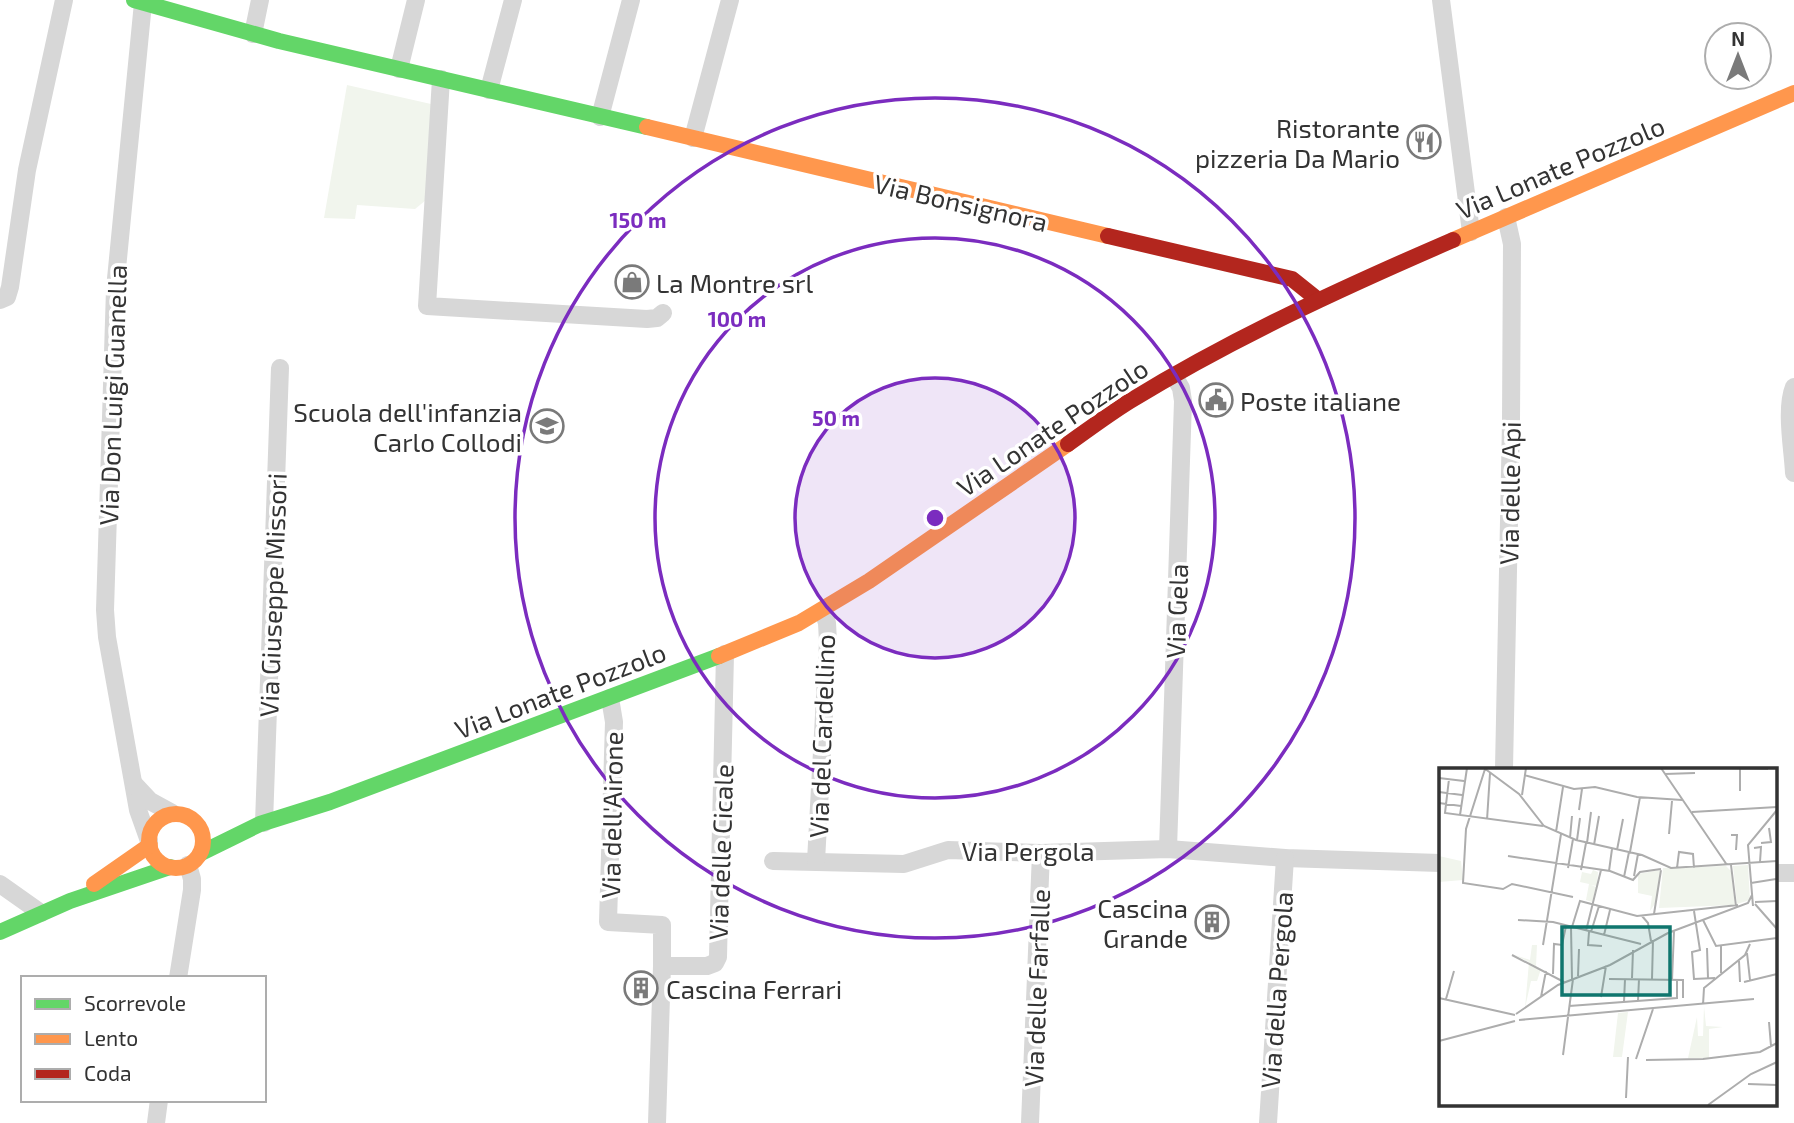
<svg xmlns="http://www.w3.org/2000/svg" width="1794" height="1123" font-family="'Exo 2',sans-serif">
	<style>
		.green { fill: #f1f5ed }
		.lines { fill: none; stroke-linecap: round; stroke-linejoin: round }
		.street { stroke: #d7d7d7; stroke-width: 18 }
		.fast { stroke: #63d668; stroke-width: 16 }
		.slow { stroke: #ff974d; stroke-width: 16 }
		.jam { stroke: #b3261e; stroke-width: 16 }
		.ring { fill: none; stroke: #7b2cbf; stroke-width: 3.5 }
		.labels { text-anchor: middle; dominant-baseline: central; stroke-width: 7; stroke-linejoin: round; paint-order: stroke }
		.poi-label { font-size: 26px; fill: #333; stroke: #fff; text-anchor: end }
		.street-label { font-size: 26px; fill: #333; stroke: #fff }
		.inset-road { fill: none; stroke: #adadad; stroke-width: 2 }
		.view { fill: #0f766e; fill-opacity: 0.15; stroke: #0f766e; stroke-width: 3.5 }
		.inset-edge { fill: none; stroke: #333; stroke-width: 3.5 }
		.centre { fill: #7b2cbf; stroke: #fff; stroke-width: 3.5 }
		.ring-label { font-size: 21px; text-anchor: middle; font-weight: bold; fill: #7b2cbf; stroke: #fff; stroke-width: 7; stroke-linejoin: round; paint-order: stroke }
	</style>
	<rect width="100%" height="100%" fill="#fff"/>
	<!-- green -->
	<polygon class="green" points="347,85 431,104 426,200 415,209 357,205 355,219 324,218"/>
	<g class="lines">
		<!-- street -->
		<g class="street">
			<polyline points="1441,0 1471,232"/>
			<polyline points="143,3 115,289 105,610 107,637 138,810 149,841"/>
			<polyline points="253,34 260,0"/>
			<polyline points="399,69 416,0"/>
			<polyline points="441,79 427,306 647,319 657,318 663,313"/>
			<polyline points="489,90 513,0"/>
			<polyline points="600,117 631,0"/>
			<polyline points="693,138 730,0"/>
			<polyline points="0,300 7,297 10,287 27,170 64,0"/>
			<path d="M1794,387c-9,22 -1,63 0,86"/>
			<polyline points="610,698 614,722 608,922 662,925 662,966"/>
			<polyline points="1504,769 1511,422 1512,244 1506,217"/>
			<polyline points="135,785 150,801 172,813"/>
			<polyline points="264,823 280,368"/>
			<polyline points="1168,849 1183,401 1181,388 1174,376"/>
			<polyline points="773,861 904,864 948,850 1041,853 1168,849 1285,858 1440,863"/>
			<polyline points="816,861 828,642 827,623 823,611"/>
			<polyline points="1775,873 1794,873"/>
			<polyline points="0,884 41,913"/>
			<polyline points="178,978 192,890 192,879 188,865"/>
			<polyline points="156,1123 159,1100"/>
			<polyline points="657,1123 662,966 707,966 715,963 718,957 725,654"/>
			<polyline points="1030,1123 1041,853"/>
			<polyline points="1268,1123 1285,858"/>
		</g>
		<!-- fast -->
		<g class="fast">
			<polyline points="134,0 279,41 647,127"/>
			<polyline points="201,853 260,824 330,802 719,656"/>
			<polyline points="0,932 70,901 170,867"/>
		</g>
		<!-- slow -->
		<g class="slow">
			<polyline points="647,127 1108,236"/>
			<polyline points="1453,240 1794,93"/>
			<polyline points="719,656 799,623 869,581 1068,444"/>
			<circle cx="176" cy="841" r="27"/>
			<polyline points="94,884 150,845"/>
		</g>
		<!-- jam -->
		<g class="jam">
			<polyline points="1108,236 1292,279 1317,299"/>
			<path d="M1068,444c21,-15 41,-30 62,-43 103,-63 212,-113 323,-161"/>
		</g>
	</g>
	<!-- distance rings -->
	<circle cx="935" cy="518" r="140" fill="#7b2cbf" fill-opacity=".12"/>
	<g class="ring">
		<circle cx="935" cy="518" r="140"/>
		<circle cx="935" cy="518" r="280"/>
		<circle cx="935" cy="518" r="420"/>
	</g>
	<!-- icons -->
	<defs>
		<symbol id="restaurant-ring" viewBox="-11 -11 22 22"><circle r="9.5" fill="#fff" stroke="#7a7a7a" stroke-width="1.5"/><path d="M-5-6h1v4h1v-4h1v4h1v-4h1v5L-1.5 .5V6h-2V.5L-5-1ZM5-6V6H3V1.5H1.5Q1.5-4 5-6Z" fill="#7a7a7a"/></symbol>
		<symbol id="shop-ring" viewBox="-11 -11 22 22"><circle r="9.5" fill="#fff" stroke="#7a7a7a" stroke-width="1.5"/><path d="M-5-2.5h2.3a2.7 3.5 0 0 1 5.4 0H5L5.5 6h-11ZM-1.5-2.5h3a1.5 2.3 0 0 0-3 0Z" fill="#7a7a7a"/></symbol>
		<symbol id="civic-ring" viewBox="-11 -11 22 22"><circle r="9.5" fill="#fff" stroke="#7a7a7a" stroke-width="1.5"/><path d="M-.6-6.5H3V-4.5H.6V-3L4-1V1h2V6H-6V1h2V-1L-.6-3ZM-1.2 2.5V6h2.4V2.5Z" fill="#7a7a7a"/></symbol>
		<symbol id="school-ring" viewBox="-11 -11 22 22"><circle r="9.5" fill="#fff" stroke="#7a7a7a" stroke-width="1.5"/><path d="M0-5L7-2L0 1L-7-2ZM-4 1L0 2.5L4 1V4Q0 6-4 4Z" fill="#7a7a7a"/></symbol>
		<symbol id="building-ring" viewBox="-11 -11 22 22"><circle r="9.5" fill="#fff" stroke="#7a7a7a" stroke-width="1.5"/><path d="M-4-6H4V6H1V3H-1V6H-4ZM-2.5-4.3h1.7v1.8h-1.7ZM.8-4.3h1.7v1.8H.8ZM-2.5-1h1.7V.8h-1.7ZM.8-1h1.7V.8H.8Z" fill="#7a7a7a"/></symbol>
	</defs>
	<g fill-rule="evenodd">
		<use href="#restaurant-ring" x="1405" y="123" width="38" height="38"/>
		<use href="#shop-ring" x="613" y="263" width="38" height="38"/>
		<use href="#civic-ring" x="1197" y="381" width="38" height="38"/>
		<use href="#school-ring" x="528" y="407" width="38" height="38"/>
		<use href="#building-ring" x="1193" y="903" width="38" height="38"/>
		<use href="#building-ring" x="622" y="969" width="38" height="38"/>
	</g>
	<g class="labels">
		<!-- poi labels -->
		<g class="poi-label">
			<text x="1400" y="127">Ristorante<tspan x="1400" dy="30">pizzeria Da Mario</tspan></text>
			<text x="656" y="282" text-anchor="start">La Montre srl</text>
			<text x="1240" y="400" text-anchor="start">Poste italiane</text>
			<text x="522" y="411">Scuola dell'infanzia<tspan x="522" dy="30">Carlo Collodi</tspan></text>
			<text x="1188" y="907">Cascina<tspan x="1188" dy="30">Grande</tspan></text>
			<text x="666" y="988" text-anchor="start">Cascina Ferrari</text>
		</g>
		<!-- street labels -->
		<g class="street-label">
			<text transform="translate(1560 167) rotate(-23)">Via Lonate Pozzolo</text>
			<text transform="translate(961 202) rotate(13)">Via Bonsignora</text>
			<text transform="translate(112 395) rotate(-88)">Via Don Luigi Guanella</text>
			<text transform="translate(1052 427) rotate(-34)">Via Lonate Pozzolo</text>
			<text transform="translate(1509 493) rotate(-89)">Via delle Api</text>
			<text transform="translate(272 595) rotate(-88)">Via Giuseppe Missori</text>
			<text transform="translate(1176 611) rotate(-88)">Via Gela</text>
			<text transform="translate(560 690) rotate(-21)">Via Lonate Pozzolo</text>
			<text transform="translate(821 736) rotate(-88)">Via del Cardellino</text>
			<text transform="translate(611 815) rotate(-89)">Via dell'Airone</text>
			<text x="1028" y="850">Via Pergola</text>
			<text transform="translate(720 852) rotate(-88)">Via delle Cicale</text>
			<text transform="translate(1036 988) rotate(-88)">Via delle Farfalle</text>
			<text transform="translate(1276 990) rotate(-86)">Via della Pergola</text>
		</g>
	</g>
	<!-- overview -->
	<g transform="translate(1439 768)">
		<rect width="338" height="338" fill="#fff"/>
		<path d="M0,88l22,5 2,19 -24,2zM309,97l2,35 -13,4 -4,-38zM287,98l5,5 4,34 -76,3 4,-40zM154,102l5,2 -1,14 -6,-1 5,2 -4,15 -6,-2 3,-16 -9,-2 2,-10 9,2zM221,102l-4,32 -6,9 2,-15 -14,-3v-19zM93,177h5l-1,21 5,3 -4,12h-6l-6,27 4,-46 -14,-7 15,5zM265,238l2,20 17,1 -14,2v29h-21l9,-41 1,19h5zM189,244l-6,45h-9l5,-44z" fill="#f1f5ed"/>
		<path class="inset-road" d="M45,0l35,26 25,32 32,14 66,15 29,13 106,-7M222,0l66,97M291,0l38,1M46,1l-19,60 -3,54 40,6 9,-5 61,13M301,1v22M226,6l30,-1M85,7l50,14 21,-2 42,10 45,3M0,10l25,3M10,11l-4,34 98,13M0,24l23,3M83,27l4,-27M0,35l22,3M140,42l3,-21M253,44l85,-5M21,47l7,-47M48,52l3,-47M117,64l7,-45M230,66l3,-33M292,67h6l-1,15M131,70l2,-22M138,72l3,-22M148,75l4,-31M322,75l10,-1 -2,-14M155,77l5,-29M315,80l7,-1 -1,15M178,82l6,-31M191,84l10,-55M69,88l102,15 23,9 7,-8 21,-3M292,97l5,41M129,100l5,-29M238,100l2,-16 14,2 1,14M142,102l5,-27M170,103l3,-22M195,108l4,-22M185,109l5,-25M312,115l25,-4M316,134l22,-1M316,136l22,25M314,138l-5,-61 29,-35M255,143l6,39 -8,2 2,27 21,-1M215,146l7,-44M203,148l6,7 3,18M79,152l35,2 88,22M264,152l13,26 61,-8M132,159l1,52M133,159l8,-26 57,15 101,-11M147,163l15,-61M150,164l-1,13 14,1M152,164l8,-26M165,167l6,-25M104,177l18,-111M282,178v27M268,180l1,30M308,185l3,27M73,187l52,27M300,193l1,21M114,206l1,-30 8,1 4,-19M139,208l1,-27M193,210l1,-28M170,211l74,1v18M213,211l1,-39M233,212l2,-49M305,214l33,-8M102,229l5,-26M162,229l5,-31M0,230l76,17M7,231l8,-28M199,233l1,-22M185,234l1,-23M264,237l1,-17 41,-33 5,-11M130,238l108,-8v-18M77,246l42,-29 52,-20 58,-32 80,-30 4,-8M80,252l235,-21M330,254l2,24M0,273l76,-20M124,287l10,-76M197,291l17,-50M207,292l57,-1 57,-7 17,-9M309,316l29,1M187,330l2,-41M269,337l43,-31 26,-12"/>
		<path class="view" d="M123,159h108v68h-108z"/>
		<rect width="338" height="338" class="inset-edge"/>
	</g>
	<circle cx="935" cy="518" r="10" class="centre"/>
	<g class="ring-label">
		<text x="638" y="228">150 m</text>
		<text x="737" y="327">100 m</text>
		<text x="836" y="426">50 m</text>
	</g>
	<!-- legend -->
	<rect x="21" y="976" width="245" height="126" fill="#ffffff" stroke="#adadad" stroke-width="2"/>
	<rect x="35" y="999" width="35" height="10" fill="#63d668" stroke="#adadad" stroke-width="2"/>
	<text x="84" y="1011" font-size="21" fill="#333333">Scorrevole</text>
	<rect x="35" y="1034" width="35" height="10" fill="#ff974d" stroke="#adadad" stroke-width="2"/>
	<text x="84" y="1046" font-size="21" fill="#333333">Lento</text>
	<rect x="35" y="1069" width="35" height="10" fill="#b3261e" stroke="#adadad" stroke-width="2"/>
	<text x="84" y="1081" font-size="21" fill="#333333">Coda</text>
	<!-- north arrow -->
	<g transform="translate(1738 56)"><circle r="33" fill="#ffffff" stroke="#adadad" stroke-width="2"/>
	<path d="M0-5L12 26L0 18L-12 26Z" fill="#7a7a7a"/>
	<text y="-10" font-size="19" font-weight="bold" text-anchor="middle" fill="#333333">N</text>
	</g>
</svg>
